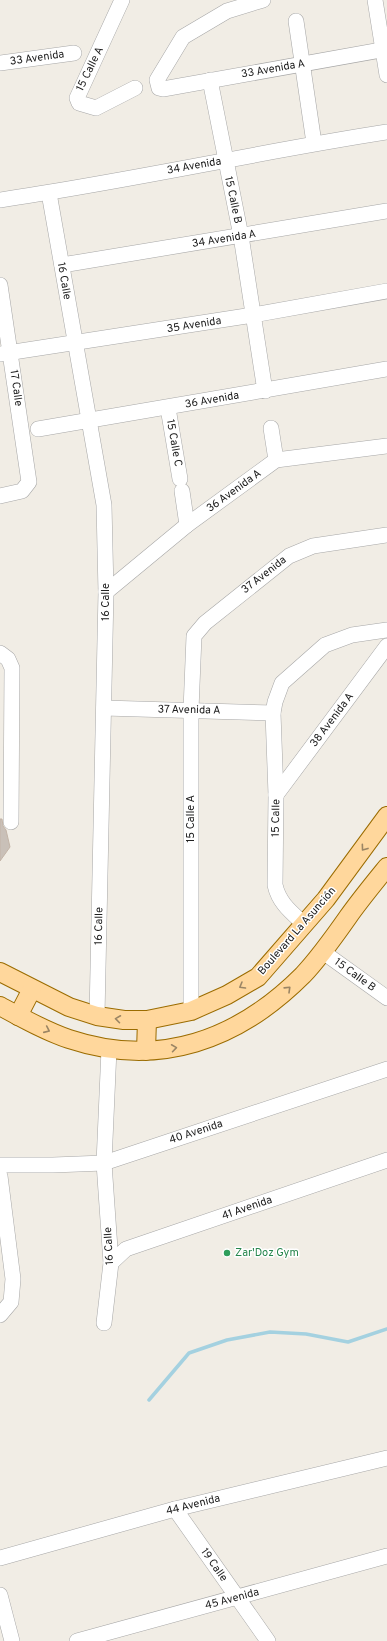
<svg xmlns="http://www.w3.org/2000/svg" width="387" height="1641" font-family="Overpass,sans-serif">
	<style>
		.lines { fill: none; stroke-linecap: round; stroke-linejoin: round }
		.stream { stroke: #a4d1e0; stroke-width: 3.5 }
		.building { fill: #c9c0b8; stroke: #c3b4a7 }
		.minor-casing { stroke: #a7a7a7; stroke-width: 16 }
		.major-casing { stroke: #9b6c00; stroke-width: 20 }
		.minor { stroke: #fff; stroke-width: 15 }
		.major { stroke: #ffd79c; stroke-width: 18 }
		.oneway { stroke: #9b8564 }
		.leisure-dot { fill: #2e9e5b; stroke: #fff; stroke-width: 1.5 }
		.labels { text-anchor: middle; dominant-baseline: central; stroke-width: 3; stroke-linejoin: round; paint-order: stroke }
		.street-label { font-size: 11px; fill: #202020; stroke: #fff }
		.leisure-label { font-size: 11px; fill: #27864d; stroke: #fff; text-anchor: start }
	</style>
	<rect width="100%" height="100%" fill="#f1ede5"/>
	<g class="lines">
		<!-- stream -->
		<polyline class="stream" points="149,1400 189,1353 227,1340 270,1332 306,1334 348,1342 387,1329"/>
	</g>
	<!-- building -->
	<polygon class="building" points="0,819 2,819 3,826 6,830 10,847 0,861"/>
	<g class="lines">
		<defs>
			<g id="minor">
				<polyline points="122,0 77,98 79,103 96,108 135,88"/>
				<polyline points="263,0 227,11 183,37 157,80 159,88 163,89 387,49"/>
				<polyline points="375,0 387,75"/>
				<polyline points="296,21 314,143"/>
				<polyline points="0,63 74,53"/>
				<polyline points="210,80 241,236 265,391"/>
				<polyline points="49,193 104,505 106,592 97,1016"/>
				<path d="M0,200c130,-19 258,-48 387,-68"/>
				<polyline points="62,265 387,211"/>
				<polyline points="0,285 29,482 22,491 0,496"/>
				<polyline points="0,354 253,315 387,291"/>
				<polyline points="168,408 180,479"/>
				<polyline points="271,428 276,460"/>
				<polyline points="38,429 387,369"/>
				<polyline points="182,491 187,525"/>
				<polyline points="106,592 187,525 276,460 387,446"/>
				<polyline points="0,653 8,659 12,668 11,822"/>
				<polyline points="104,708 273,713"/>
				<polyline points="276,795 387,646"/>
				<path d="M304,924c-13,-12 -25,-21 -29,-39l1,-90 -3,-82 2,-11 7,-19 43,-38 27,-10 35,-5"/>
				<polyline points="323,952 387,998"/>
				<polyline points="191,1011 191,710 194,636 205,623 289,556 313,546 387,535"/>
				<polyline points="0,1165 53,1165 104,1163 387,1069"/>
				<polyline points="0,1176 13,1279 11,1302 0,1315"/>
				<polyline points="111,1263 126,1249 387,1160"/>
				<polyline points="104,1323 111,1263 104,1163 109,1049"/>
				<polyline points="175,1509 268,1641"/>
				<polyline points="0,1558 175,1509 387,1458"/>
				<polyline points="0,1595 12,1641"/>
				<polyline points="77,1641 387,1556"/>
			</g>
			<g id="major">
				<polyline points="0,972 69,1007 97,1016 124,1020 147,1020 191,1011 227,995 258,977 326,899 387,816"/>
				<path d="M0,1006c22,12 45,25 69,33 90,30 169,1 234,-64 17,-18 31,-38 45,-58 12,-17 26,-34 39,-50"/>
				<polyline points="18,1016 32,989"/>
				<polyline points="146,1051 147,1020"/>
			</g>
		</defs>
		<!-- minor casing -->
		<use href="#minor" class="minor-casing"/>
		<!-- major casing -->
		<use href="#major" class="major-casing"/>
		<!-- minor -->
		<use href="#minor" class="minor"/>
		<!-- major -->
		<use href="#major" class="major"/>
	</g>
	<!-- one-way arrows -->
	<defs><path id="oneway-chevron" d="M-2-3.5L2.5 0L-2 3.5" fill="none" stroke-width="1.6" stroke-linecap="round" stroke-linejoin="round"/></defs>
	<g class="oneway">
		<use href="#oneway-chevron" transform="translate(364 848) rotate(126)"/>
		<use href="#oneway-chevron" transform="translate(242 986) rotate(150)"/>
		<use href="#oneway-chevron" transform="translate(288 989) rotate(-44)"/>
		<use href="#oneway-chevron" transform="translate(118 1019) rotate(-172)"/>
		<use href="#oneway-chevron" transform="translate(47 1030) rotate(24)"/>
		<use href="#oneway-chevron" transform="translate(174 1048) rotate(-8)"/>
	</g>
	<!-- markers -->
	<circle class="leisure-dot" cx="227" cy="1253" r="4"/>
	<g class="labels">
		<!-- street labels -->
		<g class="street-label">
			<text transform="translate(37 58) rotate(-8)">33 Avenida</text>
			<text transform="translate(90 69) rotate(-64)">15 Calle A</text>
			<text transform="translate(273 69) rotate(-10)">33 Avenida A</text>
			<text transform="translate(194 166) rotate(-10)">34 Avenida</text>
			<text transform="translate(233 200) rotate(78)">15 Calle B</text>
			<text transform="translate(224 239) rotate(-9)">34 Avenida A</text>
			<text transform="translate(64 281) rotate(80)">16 Calle</text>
			<text transform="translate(194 325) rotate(-9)">35 Avenida</text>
			<text transform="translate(16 388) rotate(82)">17 Calle</text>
			<text transform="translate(212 400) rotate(-10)">36 Avenida</text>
			<text transform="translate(174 443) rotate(80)">15 Calle C</text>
			<text transform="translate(234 491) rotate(-36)">36 Avenida A</text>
			<text transform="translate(264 575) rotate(-38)">37 Avenida</text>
			<text transform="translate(106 602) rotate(-90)">16 Calle</text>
			<text transform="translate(189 710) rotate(1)">37 Avenida A</text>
			<text transform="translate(332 720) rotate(-53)">38 Avenida A</text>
			<text transform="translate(276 818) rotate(-89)">15 Calle</text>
			<text transform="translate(191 819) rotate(-90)">15 Calle A</text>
			<text transform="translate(99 926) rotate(-89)">16 Calle</text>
			<text transform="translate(297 931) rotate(-49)">Boulevard La Asunción</text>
			<text transform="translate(355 975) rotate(36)">15 Calle B</text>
			<text transform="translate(196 1132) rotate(-18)">40 Avenida</text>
			<text transform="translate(247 1208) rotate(-19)">41 Avenida</text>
			<text transform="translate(109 1246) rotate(-93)">16 Calle</text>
			<text transform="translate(193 1505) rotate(-14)">44 Avenida</text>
			<text transform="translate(214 1565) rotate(55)">19 Calle</text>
			<text transform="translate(232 1599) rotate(-15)">45 Avenida</text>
		</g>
		<!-- leisure labels -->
		<g class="leisure-label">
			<text x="235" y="1253">Zar'Doz Gym</text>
		</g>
	</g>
</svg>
